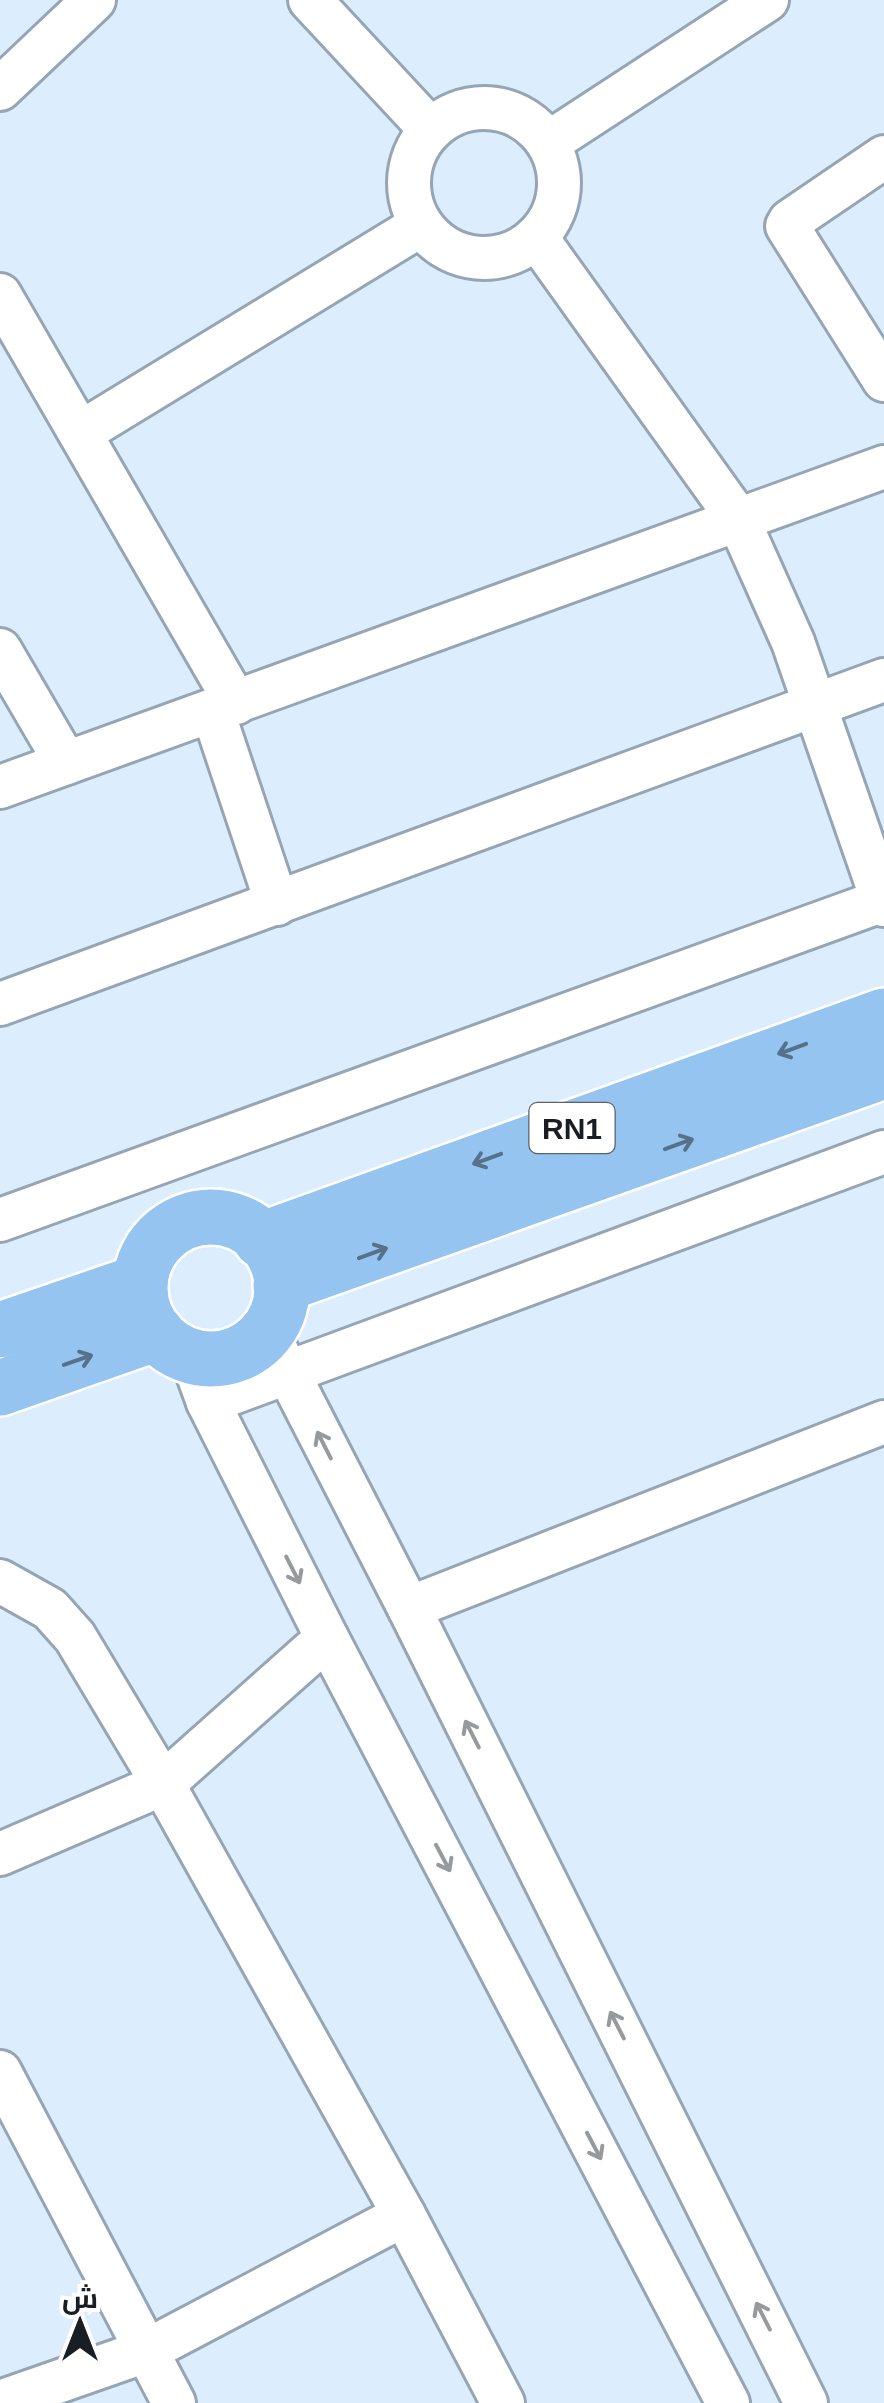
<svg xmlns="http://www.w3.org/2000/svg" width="884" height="2403" font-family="Helvetica,Cairo,sans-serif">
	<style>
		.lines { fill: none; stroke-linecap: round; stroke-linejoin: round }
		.minor-casing { stroke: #95a5b4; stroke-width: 48 }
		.primary-casing { stroke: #fff; stroke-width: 60 }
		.minor { stroke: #fff; stroke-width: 42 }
		.primary { stroke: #94c4ef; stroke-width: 55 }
		.oneway { stroke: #567189 }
		.oneway2 { stroke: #979a9c }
		.labels { text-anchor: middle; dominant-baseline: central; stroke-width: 8; stroke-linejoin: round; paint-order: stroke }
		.shield { fill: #fff; stroke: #5d6265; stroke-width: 2.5 }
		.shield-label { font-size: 30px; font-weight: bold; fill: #181e23 }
	</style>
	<rect width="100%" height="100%" fill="#dcedfd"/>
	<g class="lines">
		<defs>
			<g id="minor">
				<polyline points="310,0 430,129"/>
				<polyline points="0,89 94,0"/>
				<circle cx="484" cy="183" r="75"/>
				<polyline points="548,143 767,0"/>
				<polyline points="884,157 790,221 787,226 884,380"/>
				<polyline points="536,237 738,519 793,642 884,905"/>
				<polyline points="0,295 236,703"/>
				<polyline points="80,433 421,225"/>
				<polyline points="0,650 66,763"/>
				<polyline points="213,712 277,904"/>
				<polyline points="0,787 884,467"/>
				<polyline points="0,1004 884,680"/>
				<polyline points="0,1220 884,900"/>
				<polyline points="267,1332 409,1608 806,2403"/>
				<polyline points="191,1355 208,1402 327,1638 728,2403"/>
				<polyline points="208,1402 884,1152"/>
				<polyline points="0,1581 50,1609 75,1637 163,1784 404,2215 503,2403"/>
				<polyline points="409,1608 884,1422"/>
				<polyline points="0,1854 163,1784 327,1638"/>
				<polyline points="0,2072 174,2403"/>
				<polyline points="0,2402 146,2351 404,2215"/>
			</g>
			<g id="primary">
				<circle cx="211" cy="1288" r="71"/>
				<polyline points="261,1240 884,1016"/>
				<polyline points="281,1285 884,1071"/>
				<polyline points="0,1330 140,1282"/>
				<polyline points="0,1388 157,1333"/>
			</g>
		</defs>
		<!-- minor casing -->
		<use href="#minor" class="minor-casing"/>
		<!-- primary casing -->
		<use href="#primary" class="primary-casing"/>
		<!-- minor -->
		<use href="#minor" class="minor"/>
		<!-- primary -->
		<use href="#primary" class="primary"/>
	</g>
	<!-- one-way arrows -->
	<defs><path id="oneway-shaft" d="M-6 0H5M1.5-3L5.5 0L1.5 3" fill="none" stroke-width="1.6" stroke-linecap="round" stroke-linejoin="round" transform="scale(2.5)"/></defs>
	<g class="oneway">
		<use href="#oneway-shaft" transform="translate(792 1049) rotate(160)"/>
		<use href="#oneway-shaft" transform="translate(679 1144) rotate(-20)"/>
		<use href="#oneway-shaft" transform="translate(487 1159) rotate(160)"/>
		<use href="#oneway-shaft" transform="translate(373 1253) rotate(-20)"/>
		<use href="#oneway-shaft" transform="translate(78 1360) rotate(-19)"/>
	</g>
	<g class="oneway2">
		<use href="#oneway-shaft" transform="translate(324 1445) rotate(-117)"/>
		<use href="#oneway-shaft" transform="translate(293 1570) rotate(63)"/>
		<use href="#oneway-shaft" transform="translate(472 1734) rotate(-117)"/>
		<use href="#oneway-shaft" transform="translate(443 1858) rotate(62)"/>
		<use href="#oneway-shaft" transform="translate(617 2025) rotate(-117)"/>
		<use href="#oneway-shaft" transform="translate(594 2146) rotate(62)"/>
		<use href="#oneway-shaft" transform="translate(763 2316) rotate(-117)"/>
	</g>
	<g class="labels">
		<!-- shield labels -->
		<rect class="shield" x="529.5" y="1103" width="85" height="50" rx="8"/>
		<g class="shield-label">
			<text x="572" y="1128">RN1</text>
		</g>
	</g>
	<!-- north arrow -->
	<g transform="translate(80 2323)" stroke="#ffffff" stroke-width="8" paint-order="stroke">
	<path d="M0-8L18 38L0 25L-18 38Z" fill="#181e23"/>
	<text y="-15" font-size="28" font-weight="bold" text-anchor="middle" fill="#181e23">ش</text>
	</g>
</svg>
